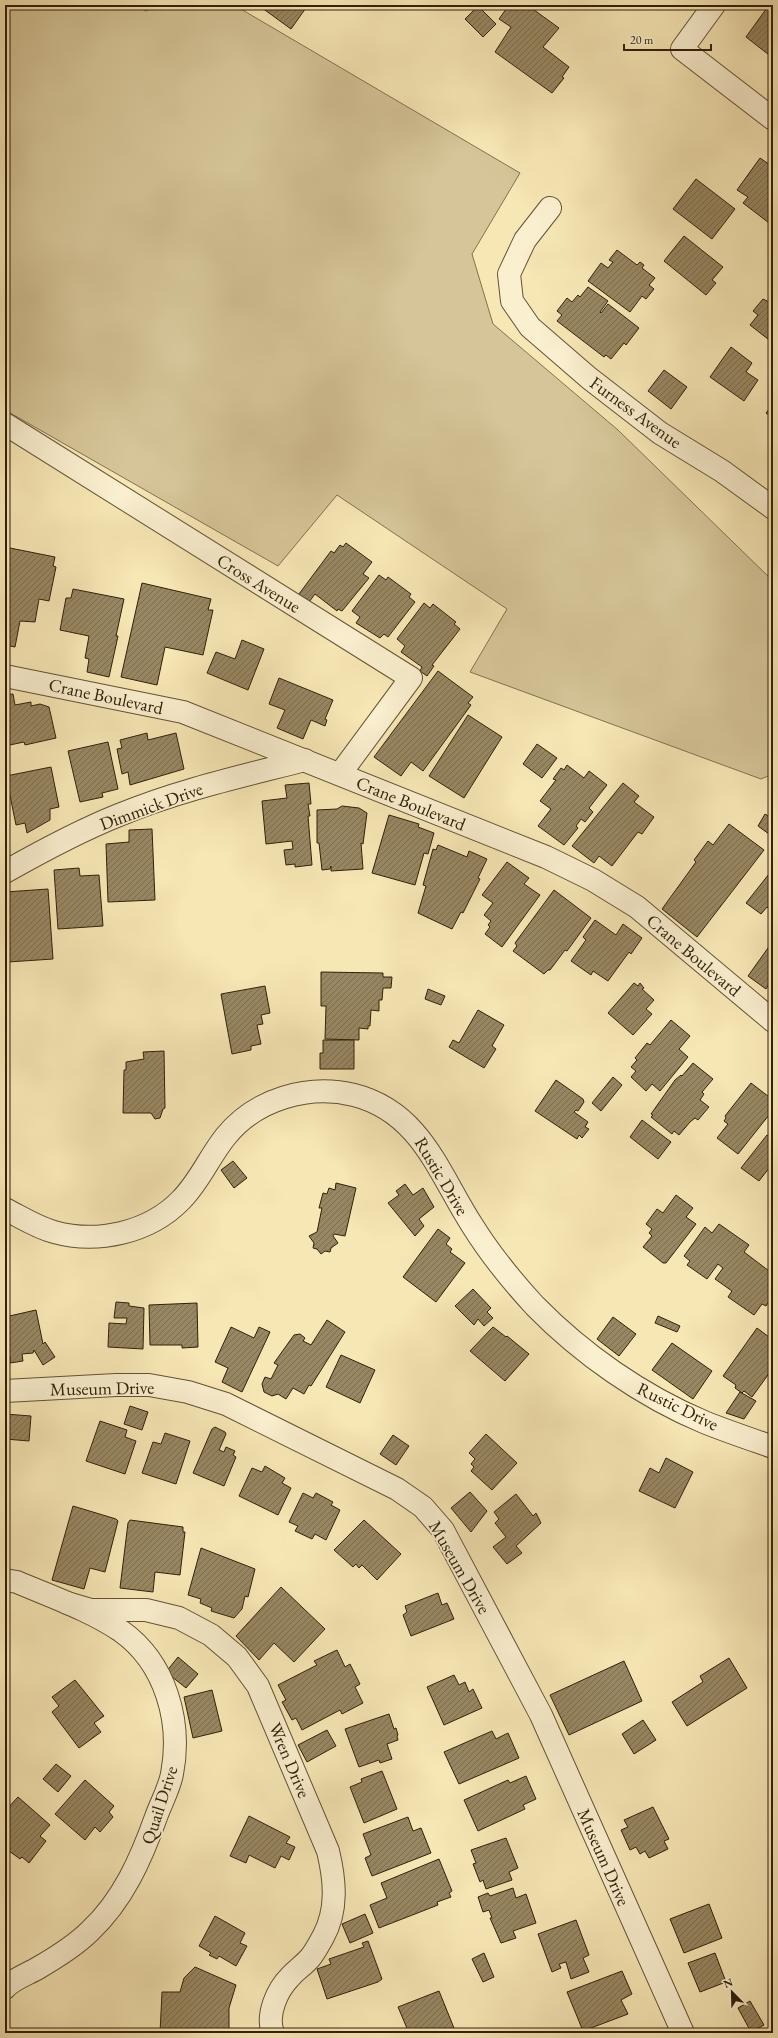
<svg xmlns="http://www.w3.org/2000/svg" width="778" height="2038" font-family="'EB Garamond',serif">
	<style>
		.grass { fill: #d5c598; stroke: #827250 }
		.building { fill: url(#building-hatch); stroke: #302009 }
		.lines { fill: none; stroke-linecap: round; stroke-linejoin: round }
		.street-casing { stroke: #625234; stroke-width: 24 }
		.street { stroke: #faefcf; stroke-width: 22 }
		.labels { text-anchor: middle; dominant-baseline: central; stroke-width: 3.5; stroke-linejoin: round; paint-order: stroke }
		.street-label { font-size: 18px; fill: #302009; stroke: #faefcf }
	</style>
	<defs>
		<pattern id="building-hatch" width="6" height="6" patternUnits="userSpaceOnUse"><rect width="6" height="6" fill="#978762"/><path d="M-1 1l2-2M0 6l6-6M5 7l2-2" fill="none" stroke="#7c6e4f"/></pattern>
	</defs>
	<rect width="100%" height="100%" fill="#f7e7b5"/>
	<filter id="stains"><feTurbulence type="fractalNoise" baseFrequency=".005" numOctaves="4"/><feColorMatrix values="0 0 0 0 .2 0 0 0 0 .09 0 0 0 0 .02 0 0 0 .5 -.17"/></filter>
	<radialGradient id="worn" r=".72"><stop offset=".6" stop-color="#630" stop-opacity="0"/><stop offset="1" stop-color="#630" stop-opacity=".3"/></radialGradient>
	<!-- grass -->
	<polygon class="grass" points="5,5 135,5 146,11 159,5 234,5 520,173 472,254 493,324 618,430 773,581 773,774 761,779 470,672 507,609 337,495 278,566 5,410"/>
	<!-- building -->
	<g class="building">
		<polygon points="258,5 308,5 291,29"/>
		<polygon points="314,5 325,5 321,10"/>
		<polygon points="509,5 522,5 529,10 530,7 559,28 543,47 569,67 562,77 564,78 552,93 495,52 511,27 499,19"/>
		<polygon points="769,5 773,5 773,58 746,37"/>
		<polygon points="478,6 496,24 483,37 465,19"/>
		<polygon points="760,158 773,167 773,226 743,203 748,197 737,190"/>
		<polygon points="696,179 735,209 712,239 673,209"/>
		<polygon points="684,236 723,267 712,280 716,283 706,295 664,261"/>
		<polygon points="617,250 637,265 640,262 644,265 642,268 655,278 649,285 654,289 646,299 642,296 630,312 588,281 601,263 608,268 613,262 609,260"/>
		<polygon points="588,287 608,301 600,312 601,313 608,304 639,328 626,345 624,343 611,359 606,355 604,357 557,321 562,315 557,311 567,298 572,302 578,295 580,297"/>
		<polygon points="763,299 773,304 773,343 750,325 758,315 753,311"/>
		<polygon points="731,347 752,363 746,372 758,380 744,401 710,377"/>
		<polygon points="664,370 687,387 671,409 648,391"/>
		<polygon points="773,404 773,418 766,413"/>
		<polygon points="346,543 372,562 363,574 369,578 342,611 338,609 337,611 315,594 306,606 296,598 331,551 334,553 340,545 343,547"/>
		<polygon points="5,547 55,557 53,566 56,567 49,601 39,599 35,622 20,621 15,647 5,645"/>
		<polygon points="379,575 386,580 388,577 411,594 409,597 415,602 388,637 384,634 380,638 356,623 360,617 352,611"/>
		<polygon points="142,583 211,599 208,610 213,610 203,655 165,647 157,685 121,677"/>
		<polygon points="73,589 124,599 116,636 118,636 109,677 87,672 89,659 85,658 89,636 60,630 66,598 71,598"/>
		<polygon points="424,603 430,608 433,604 456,622 454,624 460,629 432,665 434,666 427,676 420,671 422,667 401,652 405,646 397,639"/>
		<polygon points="242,640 264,649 248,690 207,673 216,652 235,659"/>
		<polygon points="438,671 473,697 468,703 471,705 423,771 411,762 401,776 374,757"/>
		<polygon points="279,678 333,700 325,719 327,720 325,726 311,720 303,739 277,728 285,710 269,704"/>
		<polygon points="13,694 15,705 31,702 31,706 40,704 49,707 56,738 25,745 24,742 5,746 5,695"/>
		<polygon points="468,715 502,737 464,798 429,776"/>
		<polygon points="147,733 148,740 176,733 184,769 130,785 128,772 122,774 117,749 122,748 120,740"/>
		<polygon points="108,742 118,789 102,793 103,797 80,802 68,751"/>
		<polygon points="537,744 557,758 542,778 523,764"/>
		<polygon points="567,765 584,778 589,771 607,785 589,808 593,812 585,822 581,819 576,826 578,828 564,845 538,826 551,809 540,801 556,780 553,779 561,768 564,770"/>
		<polygon points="51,767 59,807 50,809 50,820 27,833 25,823 16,825 6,776"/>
		<polygon points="309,783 311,804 308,804 310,816 308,816 312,865 295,867 295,864 286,865 284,850 293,849 292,841 266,844 262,801 287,798 285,785"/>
		<polygon points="623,783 639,796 634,802 654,817 642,834 638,832 612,866 599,856 594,863 572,846"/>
		<polygon points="342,806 359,808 367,813 363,844 361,843 363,869 331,871 331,866 330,869 322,870 319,843 317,843 317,810 337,809"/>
		<polygon points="765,814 773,819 773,837 758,826"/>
		<polygon points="389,815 419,824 418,827 434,833 428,854 424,853 415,885 372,873"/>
		<polygon points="729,824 764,850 697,937 662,909 696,862 694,860 708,841 713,845"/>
		<polygon points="152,829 155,900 108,902 106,844 129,842 129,830"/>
		<polygon points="438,845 467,857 469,851 487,859 478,878 480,879 463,913 461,912 452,929 418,913 426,886 423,885 433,849 436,850"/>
		<polygon points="507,862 529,878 524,884 540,895 502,947 485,934 490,927 488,925 491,921 484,915 493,903 482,895"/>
		<polygon points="79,868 80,876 99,875 103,926 58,929 54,870"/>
		<polygon points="773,869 773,912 767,907 761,914 746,903"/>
		<polygon points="48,889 53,959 8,962 5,892"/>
		<polygon points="554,890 591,918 567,951 565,950 550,970 548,970 544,974 513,951 517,946 515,943"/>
		<polygon points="595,920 616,935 623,924 642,938 631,954 629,952 608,981 593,971 591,975 571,961 586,940 583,937"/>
		<polygon points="773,941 773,982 771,981 766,989 748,976"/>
		<polygon points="321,972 383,973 383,977 392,977 391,988 383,988 382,1000 379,1000 379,1011 371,1010 370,1026 368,1026 368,1029 359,1028 359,1040 325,1039 326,1006 321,1006"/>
		<polygon points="634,983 638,986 640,983 644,988 642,989 654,1000 646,1009 652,1014 633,1035 608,1013"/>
		<polygon points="265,986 270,1013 261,1015 263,1024 257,1025 261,1044 251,1046 251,1050 232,1054 221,994"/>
		<polygon points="428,989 445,996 441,1005 425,999"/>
		<polygon points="478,1010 504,1025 492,1046 496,1049 484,1068 449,1047 453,1040 459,1043"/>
		<polygon points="671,1020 690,1036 679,1049 688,1057 660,1091 652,1084 646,1091 631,1077 636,1071 631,1067 637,1060 635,1058 647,1043 650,1045"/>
		<polygon points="323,1040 354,1040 354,1069 320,1069 320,1053 323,1053"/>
		<polygon points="164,1051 165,1108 163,1109 160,1118 155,1119 151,1113 123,1113 124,1070 126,1070 126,1062 144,1059 143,1052"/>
		<polygon points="693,1063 713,1079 702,1092 704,1094 700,1100 709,1107 698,1120 695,1118 690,1122 679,1135 674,1131 672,1134 651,1117 653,1115 651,1114 675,1080 681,1075 682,1076"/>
		<polygon points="613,1077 622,1085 601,1111 592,1103"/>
		<polygon points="556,1080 583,1099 584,1102 578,1111 576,1110 574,1112 588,1122 585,1127 589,1129 582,1138 579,1135 577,1139 535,1111"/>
		<polygon points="751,1083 773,1100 773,1110 738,1154 717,1138 728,1124 724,1121 726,1118 725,1116"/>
		<polygon points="642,1120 671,1142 658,1159 630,1137"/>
		<polygon points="767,1135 771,1137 773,1135 773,1163 759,1181 741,1168"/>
		<polygon points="233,1161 247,1178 234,1188 221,1170"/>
		<polygon points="336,1183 356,1188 345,1236 334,1234 333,1236 338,1243 331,1248 330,1252 325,1251 321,1254 317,1249 313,1248 314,1243 309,1236 317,1232 322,1208 319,1208 323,1193 327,1194 329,1188 335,1190"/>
		<polygon points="405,1184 413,1195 423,1188 434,1207 419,1219 424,1226 415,1236 388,1203 399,1195 396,1191"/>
		<polygon points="676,1195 693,1208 686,1217 696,1224 666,1263 663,1263 643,1247 652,1236 649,1233 652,1229 646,1224 657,1209 663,1213"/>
		<polygon points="719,1224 749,1245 744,1252 773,1274 773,1296 766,1306 762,1304 754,1315 728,1297 732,1291 715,1279 723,1268 718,1264 707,1279 687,1265 690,1261 684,1256 705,1227 712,1233"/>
		<polygon points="438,1229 450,1238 446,1244 452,1249 450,1252 465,1263 436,1302 403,1277"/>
		<polygon points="473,1289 491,1308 487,1312 493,1318 484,1326 478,1319 474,1325 455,1306"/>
		<polygon points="116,1302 129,1303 129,1306 144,1308 143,1349 108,1347 109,1323 126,1324 127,1318 114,1318"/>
		<polygon points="197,1303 198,1347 182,1348 182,1345 150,1345 149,1305"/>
		<polygon points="36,1310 43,1344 45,1342 55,1357 43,1365 34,1350 33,1353 22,1354 23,1361 10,1363 10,1357 5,1358 5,1317"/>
		<polygon points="658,1316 680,1326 677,1332 655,1323"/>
		<polygon points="613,1317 636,1334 619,1356 597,1339"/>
		<polygon points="327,1320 345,1332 311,1386 309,1385 304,1394 293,1388 286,1399 278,1394 272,1396 264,1392 262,1384 265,1377 271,1379 278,1365 274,1363 294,1335 300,1334 305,1338 303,1341 311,1345"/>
		<polygon points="231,1327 254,1338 259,1327 270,1332 242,1392 222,1382 228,1368 215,1362"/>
		<polygon points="493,1327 506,1337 507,1336 529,1354 505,1381 470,1351"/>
		<polygon points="757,1328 773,1340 773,1368 752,1397 744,1391 742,1393 735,1388 736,1385 723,1376"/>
		<polygon points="672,1343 712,1371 693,1399 652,1370"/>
		<polygon points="341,1355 375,1370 360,1403 326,1387"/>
		<polygon points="740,1392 756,1401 744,1419 726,1413"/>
		<polygon points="130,1406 148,1412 142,1430 124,1424"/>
		<polygon points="5,1414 31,1416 29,1441 5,1439"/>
		<polygon points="100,1421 127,1430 125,1437 136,1441 125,1474 86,1461"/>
		<polygon points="215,1427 225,1432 226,1434 219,1450 224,1452 226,1447 235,1451 233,1455 236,1457 224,1486 193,1473 212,1429"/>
		<polygon points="165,1433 190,1441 176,1484 142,1473 153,1442 161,1444"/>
		<polygon points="486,1434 517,1463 492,1490 471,1471 474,1467 471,1464 475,1459 469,1453"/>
		<polygon points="393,1435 409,1446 396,1465 380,1454"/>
		<polygon points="666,1458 693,1472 675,1508 639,1491 650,1468 659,1473"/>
		<polygon points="265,1466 285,1478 282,1483 291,1488 278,1515 239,1496 252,1468 262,1472"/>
		<polygon points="470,1492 487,1511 471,1532 451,1508"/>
		<polygon points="303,1493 313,1498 316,1493 333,1502 331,1505 340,1510 326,1540 315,1534 312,1539 295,1531 298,1526 289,1522"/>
		<polygon points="516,1494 533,1516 536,1513 541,1523 516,1546 522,1553 507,1564 493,1547 506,1537 495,1523 499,1519 494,1512"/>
		<polygon points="73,1506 116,1519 118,1521 105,1572 90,1568 84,1589 52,1580"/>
		<polygon points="130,1520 183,1527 183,1532 185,1532 180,1575 155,1572 153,1592 120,1588 128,1523"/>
		<polygon points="364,1520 401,1554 377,1580 362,1565 359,1568 356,1564 353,1567 334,1550"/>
		<polygon points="201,1548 255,1569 248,1597 245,1596 242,1609 234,1618 211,1611 212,1608 200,1603 201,1599 188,1595"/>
		<polygon points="281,1587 325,1629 294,1662 274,1643 259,1660 236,1636"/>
		<polygon points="438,1593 442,1605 447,1603 454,1619 411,1636 403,1615 407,1612 405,1606"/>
		<polygon points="337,1650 345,1667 350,1664 360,1684 355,1687 363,1703 342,1714 340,1710 302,1730 296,1718 292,1720 282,1702 286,1700 278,1685 317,1665 314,1661"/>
		<polygon points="178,1657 198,1674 186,1688 166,1672"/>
		<polygon points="729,1658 747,1688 687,1726 672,1702 703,1682 700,1676"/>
		<polygon points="624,1661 642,1701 569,1735 550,1695"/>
		<polygon points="454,1675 459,1685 465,1682 469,1692 473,1689 482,1708 444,1725 427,1687"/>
		<polygon points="75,1680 104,1716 94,1723 101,1732 79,1748 52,1712 59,1706 52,1697"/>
		<polygon points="212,1690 222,1731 193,1738 184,1697"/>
		<polygon points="389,1714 394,1729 396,1728 398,1735 397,1736 398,1740 387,1744 392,1759 380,1763 379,1760 359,1767 345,1729"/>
		<polygon points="643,1720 656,1740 634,1754 622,1734"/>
		<polygon points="327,1730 336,1746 307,1762 298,1745"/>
		<polygon points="492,1731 496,1739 508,1733 519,1758 459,1784 444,1752"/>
		<polygon points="56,1764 71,1776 58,1792 43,1779"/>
		<polygon points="382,1771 397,1809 364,1823 350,1787 362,1782 361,1779"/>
		<polygon points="526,1776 536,1799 523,1805 525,1809 478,1831 464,1800 508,1780 510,1783"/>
		<polygon points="85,1780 114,1806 109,1812 113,1817 100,1832 95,1827 85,1840 55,1814"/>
		<polygon points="18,1797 50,1825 40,1836 46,1841 29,1863 22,1857 20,1859 5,1848 5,1811"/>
		<polygon points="653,1807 669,1839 664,1841 668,1849 649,1858 645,1851 640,1854 636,1847 630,1850 621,1830 628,1827 624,1820"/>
		<polygon points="249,1816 290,1837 286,1843 295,1847 289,1860 281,1856 275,1868 249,1855 246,1863 230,1856"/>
		<polygon points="408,1817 413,1831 421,1828 431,1853 372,1876 365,1858 371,1855 363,1834"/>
		<polygon points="506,1838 518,1868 509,1872 512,1880 486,1889 483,1880 480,1882 473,1864 476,1863 471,1850"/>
		<polygon points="439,1859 452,1891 449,1893 451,1897 437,1902 438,1905 379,1928 370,1905 387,1898 381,1883"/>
		<polygon points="513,1888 516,1898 526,1894 536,1923 513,1931 516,1938 501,1943 490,1918 492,1918 489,1910 483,1912 478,1897 488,1893 490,1896"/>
		<polygon points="709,1904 722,1938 684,1953 670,1919"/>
		<polygon points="365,1914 373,1933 350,1943 342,1924"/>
		<polygon points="215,1916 245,1933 240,1943 247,1946 236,1966 219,1956 217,1959 209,1955 211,1953 199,1946"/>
		<polygon points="576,1920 589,1955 583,1958 589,1972 571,1979 566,1962 559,1964 561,1968 552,1972 538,1934"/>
		<polygon points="368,1941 382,1979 378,1982 327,1999 317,1969 331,1964 329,1959 364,1947 362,1943"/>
		<polygon points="484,1953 494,1977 483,1982 472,1959"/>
		<polygon points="715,1953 726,1982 700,1992 688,1963"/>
		<polygon points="195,1967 236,1985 229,2008 229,2033 160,2033 162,1992 180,1992 184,1978"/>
		<polygon points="622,1971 632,1994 621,2000 628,2014 583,2031 567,1992"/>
		<polygon points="439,1991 456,2033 409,2033 398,2007"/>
		<polygon points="750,2001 764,2025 751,2032 738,2008"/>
	</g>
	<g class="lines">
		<defs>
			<g id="street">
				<polyline points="714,5 682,49 773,119"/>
				<polyline points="550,208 525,240 509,274 512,301 530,327 589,378 660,433 722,471 773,508"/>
				<polyline points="5,424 411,678 340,774"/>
				<polyline points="5,676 183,712 546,857 593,880 637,907 773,1021"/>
				<path d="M5,872c37,-21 74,-41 114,-57 60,-25 124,-39 186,-55"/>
				<path d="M5,1209c16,8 31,18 49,23 43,12 95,1 127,-32 19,-19 28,-43 45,-64 30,-37 82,-52 128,-41 67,17 85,79 118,130 18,29 40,56 63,81 47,48 107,90 169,116 22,9 46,17 69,25"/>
				<polyline points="5,1391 116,1385 149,1385 188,1392 226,1404 397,1489 423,1507 443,1530 541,1715 683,2033"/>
				<path d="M5,1580l12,2c35,15 73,28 104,49 45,32 61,91 51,143 -3,15 -11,29 -16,43 -15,42 -33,83 -66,114 -15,15 -33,26 -52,37 -10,6 -25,11 -33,20"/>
				<path d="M67,1603l24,7h55l33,8 32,17 26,22 21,29 70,165c7,29 10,59 -5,86 -4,7 -8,15 -13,21 -6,7 -14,12 -20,19 -13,13 -24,38 -17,56"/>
			</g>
		</defs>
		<!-- street casing -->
		<use href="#street" class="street-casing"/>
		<!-- street -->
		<use href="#street" class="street"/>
	</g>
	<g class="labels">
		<!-- street labels -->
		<g class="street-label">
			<text transform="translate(636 412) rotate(36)">Furness Avenue</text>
			<text transform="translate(259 583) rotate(32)">Cross Avenue</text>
			<text transform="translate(106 696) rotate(12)">Crane Boulevard</text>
			<text transform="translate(411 803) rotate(22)">Crane Boulevard</text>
			<text transform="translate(151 806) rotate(-20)">Dimmick Drive</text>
			<text transform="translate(694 955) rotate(40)">Crane Boulevard</text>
			<text transform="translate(442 1176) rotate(59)">Rustic Drive</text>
			<text transform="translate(102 1388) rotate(-1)">Museum Drive</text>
			<text transform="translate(678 1406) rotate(26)">Rustic Drive</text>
			<text transform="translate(460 1567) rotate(60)">Museum Drive</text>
			<text transform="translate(290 1760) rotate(67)">Wren Drive</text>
			<text transform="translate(159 1805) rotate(-72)">Quail Drive</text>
			<text transform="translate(604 1857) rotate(66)">Museum Drive</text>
		</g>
	</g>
	<!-- margin -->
	<rect width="778" height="2038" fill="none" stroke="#f7e7b5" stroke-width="20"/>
	<rect x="6" y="6" width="766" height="2026" fill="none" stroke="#302009" stroke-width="2"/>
	<rect x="10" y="10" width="758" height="2018" fill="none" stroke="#302009"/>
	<!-- north arrow -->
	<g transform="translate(732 1992) rotate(337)" stroke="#faefcf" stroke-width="3" paint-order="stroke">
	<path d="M0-3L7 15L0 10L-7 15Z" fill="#302009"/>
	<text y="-6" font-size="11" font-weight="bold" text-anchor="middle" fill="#302009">N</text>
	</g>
	<!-- scale -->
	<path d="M624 44v6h87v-6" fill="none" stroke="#302009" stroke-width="2"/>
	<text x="630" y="44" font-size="12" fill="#302009" stroke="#faefcf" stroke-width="3" paint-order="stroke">20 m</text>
	<rect width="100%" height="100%" filter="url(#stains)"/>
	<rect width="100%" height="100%" fill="url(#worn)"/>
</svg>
